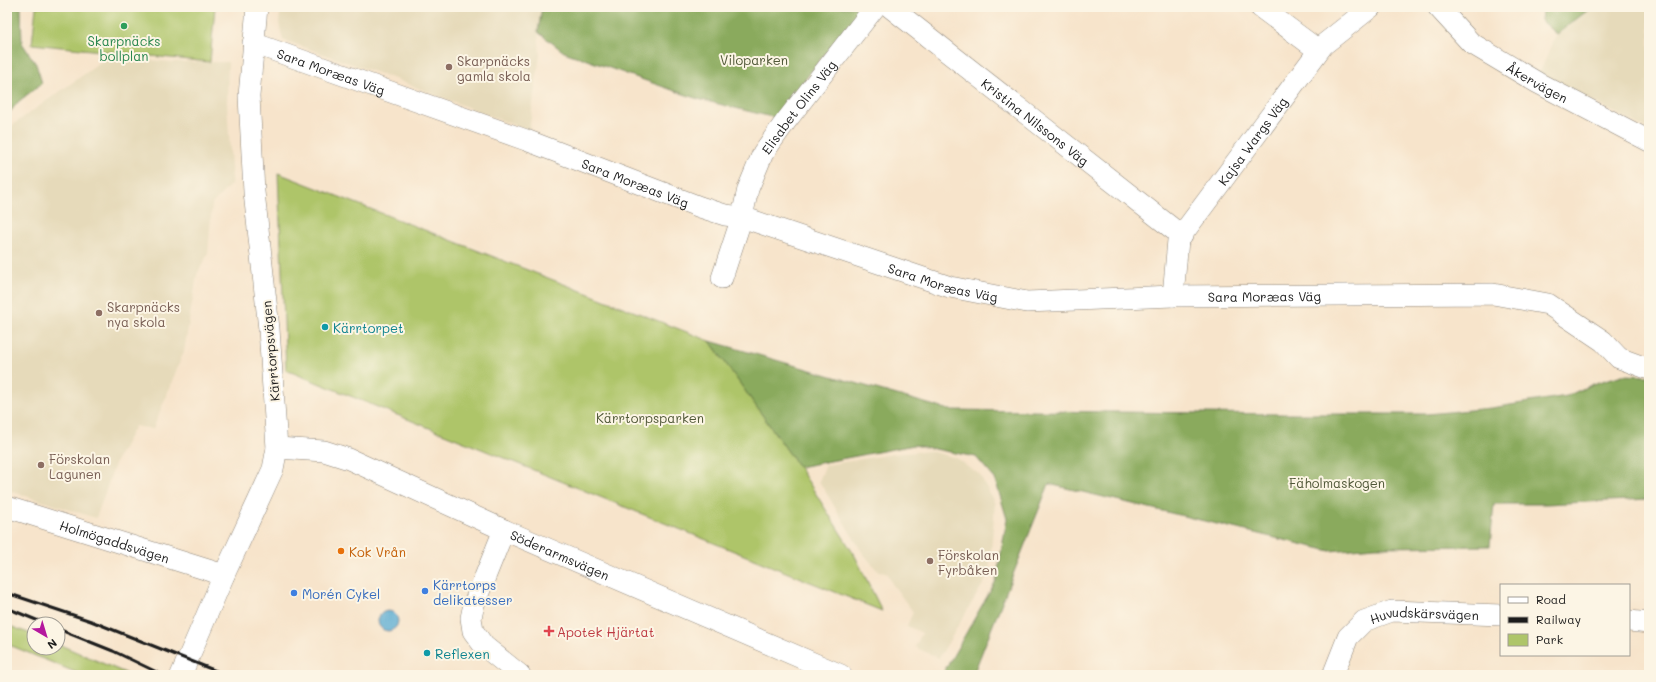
<svg xmlns="http://www.w3.org/2000/svg" width="1656" height="682" font-family="Mali,sans-serif">
	<style>
		.built { fill: #e6daba }
		.green { fill: #aec569; stroke: #657042 }
		.forest { fill: #8aaa5d; stroke: #53633c }
		.water { fill: #55a9d1; stroke: #386276 }
		.lines { fill: none; stroke-linecap: round; stroke-linejoin: round }
		.minor-casing { stroke: #8a8074; stroke-width: 22 }
		.minor { stroke: #fff; stroke-width: 21 }
		.rail { stroke: #1c1c1c; stroke-width: 3 }
		.leisure-dot { fill: #2e9e5b; stroke: #fcf5e5; stroke-width: 1.5 }
		.education-dot { fill: #8d6e63; stroke: #fcf5e5; stroke-width: 1.5 }
		.culture-dot { fill: #0f9aa8; stroke: #fcf5e5; stroke-width: 1.5 }
		.food-dot { fill: #e8710a; stroke: #fcf5e5; stroke-width: 1.5 }
		.shop-dot { fill: #3f7fe0; stroke: #fcf5e5; stroke-width: 1.5 }
		.health-dot { fill: #e0444e; stroke: #fcf5e5; stroke-width: 1.5 }
		.labels { text-anchor: middle; dominant-baseline: central; stroke-width: 4; stroke-linejoin: round; paint-order: stroke }
		.leisure-label { font-size: 13px; fill: #27864d; stroke: #fcf5e5 }
		.park-label { font-size: 13px; fill: #4f5737; stroke: #fcf5e5 }
		.education-label { font-size: 13px; fill: #785e54; stroke: #fcf5e5; text-anchor: start }
		.street-label { font-size: 13px; fill: #1c1c1c; stroke: #fcf5e5 }
		.culture-label { font-size: 13px; fill: #0d838f; stroke: #fcf5e5; text-anchor: start }
		.food-label { font-size: 13px; fill: #c56008; stroke: #fcf5e5; text-anchor: start }
		.shop-label { font-size: 13px; fill: #366cbe; stroke: #fcf5e5; text-anchor: start }
		.health-label { font-size: 13px; fill: #be3a42; stroke: #fcf5e5; text-anchor: start }
	</style>
	<rect width="100%" height="100%" fill="#fcf5e5"/>
	<filter id="ink" filterUnits="userSpaceOnUse"><feTurbulence type="fractalNoise" baseFrequency=".025" numOctaves="2"/><feDisplacementMap in="SourceGraphic" scale="8" xChannelSelector="R" yChannelSelector="G"/><feConvolveMatrix kernelMatrix="1 2 1 2 8 2 1 2 1" color-interpolation-filters="sRGB"/></filter>
	<filter id="wash" filterUnits="userSpaceOnUse"><feTurbulence type="fractalNoise" baseFrequency=".012" numOctaves="4" result="noise"/><feDisplacementMap in="SourceGraphic" scale="16" xChannelSelector="R" yChannelSelector="G"/><feGaussianBlur stdDeviation="0.9" result="paint"/><feColorMatrix in="noise" values="0 0 0 0 0 0 0 0 0 0 0 0 0 0 0 0 0 1.4 0 .05"/><feComposite in="paint" operator="in"/></filter>
	<g filter="url(#wash)">
		<rect width="100%" height="100%" fill="#f7e4cb"/>
		<!-- built -->
		<g class="built">
			<polygon points="281,7 542,7 538,32 540,54 529,131 395,79 283,40 279,23"/>
			<polygon points="1592,7 1649,7 1649,130 1539,74 1557,34"/>
			<polygon points="110,56 171,62 228,62 227,104 232,183 212,204 208,254 197,274 184,351 153,429 135,426 116,461 96,518 7,490 7,129"/>
			<polygon points="930,451 956,458 980,475 995,504 989,574 939,658 915,647 922,633 907,626 913,612 891,582 888,574 877,570 862,552 819,481 826,465 894,454"/>
		</g>
		<!-- green -->
		<g class="green">
			<polygon points="36,7 215,7 210,62 32,44"/>
			<polygon points="278,173 710,341 799,467 855,556 882,611 286,370"/>
			<polygon points="7,625 34,635 34,648 58,648 58,644 130,675 82,675 7,644"/>
		</g>
		<!-- forest -->
		<g class="forest">
			<polygon points="7,7 21,7 22,43 36,64 42,83 18,102 7,116"/>
			<polygon points="542,7 863,7 820,60 776,118 698,99 564,52 538,32"/>
			<polygon points="1545,7 1592,7 1557,34 1541,20 1542,11"/>
			<polygon points="710,341 949,410 1286,414 1427,414 1491,408 1567,396 1593,384 1622,375 1649,376 1649,499 1546,504 1494,504 1490,546 1375,547 1330,551 1049,484 973,675 942,675 996,581 1007,519 995,479 976,457 914,445 799,467"/>
		</g>
		<!-- water -->
		<circle class="water" cx="388" cy="621" r="10"/>
	</g>
	<g filter="url(#ink)">
		<g class="lines">
			<defs>
				<g id="minor">
					<path id="s1" d="M890,7l292,229"/>
					<polyline points="1260,7 1318,50"/>
					<path id="s2" d="M1438,7l33,36 67,40 111,58"/>
					<path id="s3" d="M253,43l273,97 174,67 25,8 17,2 208,70 77,15 146,-6 320,-2 55,10 55,37 16,17 30,11"/>
					<path id="s4" d="M722,278l20,-61 6,-28 15,-36 23,-32 89,-114"/>
					<path id="s5" d="M1173,296l5,-56 145,-195 48,-38"/>
					<path id="s6" d="M277,448l47,3 25,8 155,71 337,145"/>
					<path id="s7" d="M7,507l217,68"/>
					<polyline points="504,530 474,604 471,618 473,631 484,646 520,675"/>
					<polyline points="1629,621 1649,623"/>
					<polyline points="181,675 224,575 273,469 277,448 269,329 254,192 249,96 257,7"/>
					<path id="s8" d="M1333,675l15,-38 16,-16 28,-10 109,4"/>
				</g>
			</defs>
			<!-- minor casing -->
			<use href="#minor" class="minor-casing"/>
			<!-- minor -->
			<use href="#minor" class="minor"/>
			<!-- rail -->
			<g class="rail">
				<polyline points="7,593 91,621 226,675"/>
				<polyline points="7,608 46,624"/>
				<polyline points="58,629 113,651 163,675"/>
			</g>
		</g>
	</g>
	<!-- markers -->
	<circle class="leisure-dot" cx="124" cy="26" r="4"/>
	<g class="education-dot">
		<circle cx="449" cy="67" r="4"/>
		<circle cx="99" cy="313" r="4"/>
		<circle cx="41" cy="465" r="4"/>
		<circle cx="930" cy="561" r="4"/>
	</g>
	<g class="culture-dot">
		<circle cx="325" cy="327" r="4"/>
		<circle cx="427" cy="653" r="4"/>
	</g>
	<circle class="food-dot" cx="341" cy="551" r="4"/>
	<g class="shop-dot">
		<circle cx="425" cy="591" r="4"/>
		<circle cx="294" cy="593" r="4"/>
	</g>
	<path class="health-dot" d="M547 625h4v4h4v4h-4v4h-4v-4h-4v-4h4z"/>
	<g class="labels">
		<!-- leisure labels -->
		<g class="leisure-label">
			<text x="124" y="40">Skarpnäcks<tspan x="124" dy="15">bollplan</tspan></text>
		</g>
		<!-- park labels -->
		<g class="park-label">
			<text x="754" y="59">Viloparken</text>
			<text x="650" y="417">Kärrtorpsparken</text>
			<text x="1337" y="482">Fäholmaskogen</text>
		</g>
		<!-- education labels -->
		<g class="education-label">
			<text x="457" y="60">Skarpnäcks<tspan x="457" dy="15">gamla skola</tspan></text>
			<text x="107" y="306">Skarpnäcks<tspan x="107" dy="15">nya skola</tspan></text>
			<text x="49" y="458">Förskolan<tspan x="49" dy="15">Lagunen</tspan></text>
			<text x="938" y="554">Förskolan<tspan x="938" dy="15">Fyrbåken</tspan></text>
		</g>
		<!-- street labels -->
		<g class="street-label">
			<text stroke="none"><textPath href="#s3" startOffset="83">Sara Moræas Väg</textPath></text>
			<text stroke="none"><textPath href="#s2" startOffset="126">Åkervägen</textPath></text>
			<text stroke="none"><textPath href="#s4" startOffset="190">Elisabet Olins Väg</textPath></text>
			<text stroke="none"><textPath href="#s1" startOffset="185">Kristina Nilssons Väg</textPath></text>
			<text stroke="none"><textPath href="#s5" startOffset="180">Kajsa Wargs Väg</textPath></text>
			<text stroke="none"><textPath href="#s3" startOffset="407">Sara Moræas Väg</textPath></text>
			<text stroke="none"><textPath href="#s3" startOffset="731">Sara Moræas Väg</textPath></text>
			<text stroke="none"><textPath href="#s3" startOffset="1055">Sara Moræas Väg</textPath></text>
			<text transform="translate(270 351) rotate(-95)">Kärrtorpsvägen</text>
			<text stroke="none"><textPath href="#s7" startOffset="113">Holmögaddsvägen</textPath></text>
			<text stroke="none"><textPath href="#s6" startOffset="305">Söderarmsvägen</textPath></text>
			<text stroke="none"><textPath href="#s8" startOffset="125">Huvudskärsvägen</textPath></text>
		</g>
		<!-- culture labels -->
		<g class="culture-label">
			<text x="333" y="327">Kärrtorpet</text>
			<text x="435" y="653">Reflexen</text>
		</g>
		<!-- food labels -->
		<g class="food-label">
			<text x="349" y="551">Kok Vrån</text>
		</g>
		<!-- shop labels -->
		<g class="shop-label">
			<text x="433" y="584">Kärrtorps<tspan x="433" dy="15">delikatesser</tspan></text>
			<text x="302" y="593">Morén Cykel</text>
		</g>
		<!-- health labels -->
		<g class="health-label">
			<text x="557" y="631">Apotek Hjärtat</text>
		</g>
	</g>
	<!-- margin -->
	<rect width="1656" height="682" fill="none" stroke="#fcf5e5" stroke-width="24"/>
	<!-- legend -->
	<rect x="1500" y="584" width="130" height="72" fill="#fcf5e5" stroke="#a29e95"/>
	<rect x="1508" y="597" width="20" height="6" fill="#ffffff" stroke="#a29e95"/>
	<text x="1536" y="604" font-size="12" fill="#1c1c1c">Road</text>
	<rect x="1508" y="617" width="20" height="6" fill="#1c1c1c" stroke="#a29e95"/>
	<text x="1536" y="624" font-size="12" fill="#1c1c1c">Railway</text>
	<rect x="1508" y="634" width="20" height="12" fill="#aec569" stroke="#a29e95"/>
	<text x="1536" y="644" font-size="12" fill="#1c1c1c">Park</text>
	<!-- north arrow -->
	<g transform="translate(46 636) rotate(142)"><circle r="19" fill="#fcf5e5" stroke="#a29e95"/>
	<path d="M0-3L7 15L0 10L-7 15Z" fill="#b5179e"/>
	<text y="-6" font-size="11" font-weight="bold" text-anchor="middle" fill="#1c1c1c">N</text>
	</g>
</svg>
